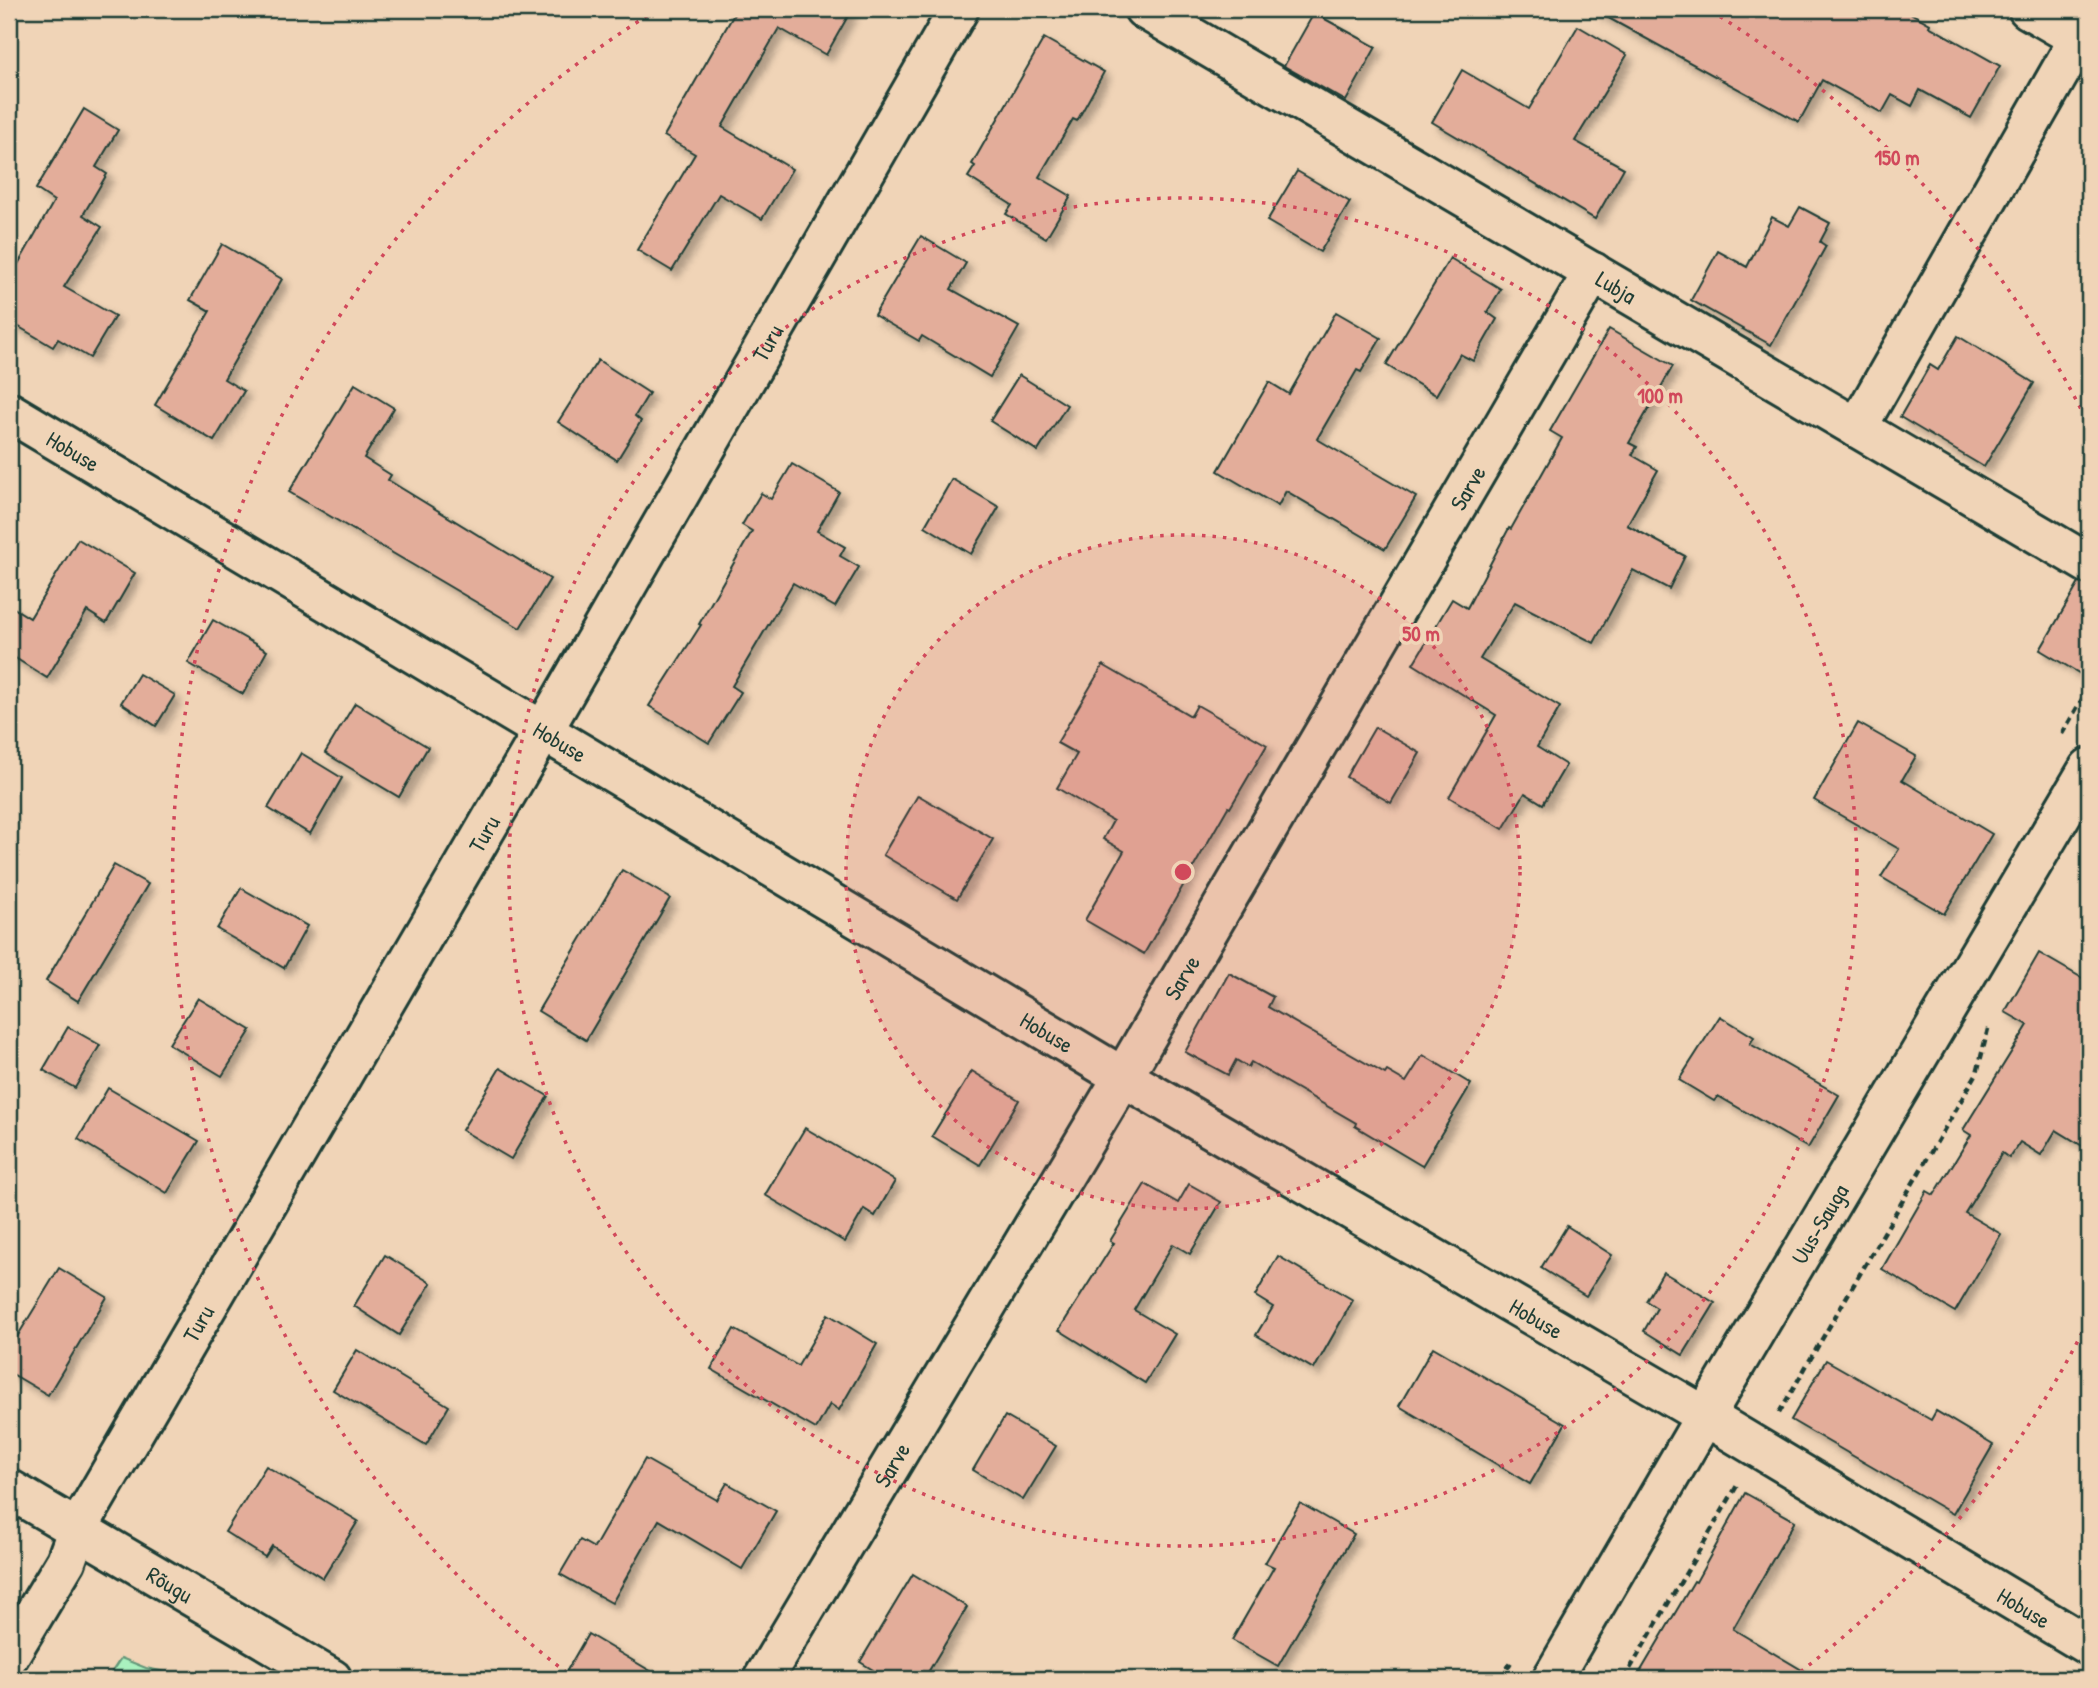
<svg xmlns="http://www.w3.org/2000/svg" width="2098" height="1688" font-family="'Patrick Hand',sans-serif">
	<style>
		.green { fill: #a9f1be; stroke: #649779; stroke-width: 2 }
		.building { fill: #e3ad9a; stroke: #1f3d34; stroke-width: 2; filter: url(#shadow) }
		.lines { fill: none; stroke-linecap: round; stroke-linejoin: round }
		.minor-casing { stroke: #1f3d34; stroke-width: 44 }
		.tertiary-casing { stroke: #1f3d34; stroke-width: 44 }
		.path { stroke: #1f3d34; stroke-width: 4.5; stroke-dasharray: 7 5; stroke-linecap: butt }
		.minor { stroke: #f0d4b7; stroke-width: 38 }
		.tertiary { stroke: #f0d4b7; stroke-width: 38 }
		.ring { fill: none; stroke: #d1495b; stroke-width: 3.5; stroke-dasharray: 3.5 7 }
		.labels { text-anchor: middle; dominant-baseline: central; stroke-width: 7; stroke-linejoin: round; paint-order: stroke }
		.street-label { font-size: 23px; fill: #1f3d34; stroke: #f0d4b7 }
		.centre { fill: #d1495b; stroke: #f0d4b7; stroke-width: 3.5 }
		.ring-label { font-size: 21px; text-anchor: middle; font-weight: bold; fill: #d1495b; stroke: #f0d4b7; stroke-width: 7; stroke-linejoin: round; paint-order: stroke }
	</style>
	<defs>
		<filter id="shadow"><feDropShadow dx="6" dy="6" stdDeviation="3.5" flood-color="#0004"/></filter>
	</defs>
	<rect width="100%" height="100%" fill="#f0d4b7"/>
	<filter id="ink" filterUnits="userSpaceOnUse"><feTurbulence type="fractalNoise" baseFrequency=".0143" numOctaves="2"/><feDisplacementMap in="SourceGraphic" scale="14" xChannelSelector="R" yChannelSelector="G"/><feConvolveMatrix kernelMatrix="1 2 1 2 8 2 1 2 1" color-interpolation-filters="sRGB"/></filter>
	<g filter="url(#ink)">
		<!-- green -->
		<polygon class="green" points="121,1658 146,1668 180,1675 182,1679 107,1679"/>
		<!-- building -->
		<g class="building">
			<polygon points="737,9 852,9 826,55 779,28 722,127 792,169 762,219 719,194 672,271 637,250 695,154 664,136"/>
			<polygon points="1592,9 1903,9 1930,24 1929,26 2000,66 1971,118 1920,90 1912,106 1892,95 1882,113 1822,80 1799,122"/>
			<polygon points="1314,13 1376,47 1346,101 1284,66"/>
			<polygon points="1578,26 1627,55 1575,141 1624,168 1595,219 1432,122 1462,70 1529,109"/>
			<polygon points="1044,38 1104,72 1077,121 1073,119 1039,177 1071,196 1046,238 1006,214 1012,205 968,177 975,166 972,164"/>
			<polygon points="84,109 118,130 96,167 107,174 83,215 102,227 64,287 115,316 90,358 58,339 53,347 9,321 9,280 54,201 36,189"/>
			<polygon points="1297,171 1350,202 1320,252 1267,221"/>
			<polygon points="1800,207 1830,223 1820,242 1826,246 1771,345 1691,300 1718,251 1747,267 1772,217 1789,226"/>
			<polygon points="921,236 966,263 951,289 1019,327 990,377 922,336 919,341 874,315"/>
			<polygon points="222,244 282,279 224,379 244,391 214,441 155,405 210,311 190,300"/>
			<polygon points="1450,258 1501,289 1487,312 1497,319 1473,361 1460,354 1436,395 1386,365"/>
			<polygon points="1336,312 1381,338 1361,372 1357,370 1317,439 1416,497 1385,549 1286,491 1278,506 1218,471 1269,382 1289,394"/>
			<polygon points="1609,329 1673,366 1629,443 1637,447 1632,455 1658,470 1627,525 1685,556 1669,589 1633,570 1594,643 1515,602 1480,659 1560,707 1537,747 1566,765 1543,804 1525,793 1503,829 1449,797 1496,715 1413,664 1452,599 1467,608 1509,528 1511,529 1562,438 1550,431"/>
			<polygon points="1958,336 2034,383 1984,467 1900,417 1930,365 1938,370"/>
			<polygon points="598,360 649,393 635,416 641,421 617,460 558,422"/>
			<polygon points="1019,375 1067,405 1038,451 990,421"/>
			<polygon points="355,384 394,408 364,458 391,475 388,480 550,579 520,628 289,492"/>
			<polygon points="792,464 839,492 817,531 845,547 840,556 859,567 835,607 793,583 732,686 741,692 709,743 649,706 701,625 699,624 752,531 742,525 761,493 771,499"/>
			<polygon points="952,479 999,507 971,554 925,526"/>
			<polygon points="78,539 135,573 106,623 87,611 47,678 9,654 9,605 30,618"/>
			<polygon points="2079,583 2089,586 2089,679 2040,650"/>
			<polygon points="213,620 267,651 243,694 188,663"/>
			<polygon points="1103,665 1191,716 1197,705 1267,745 1230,808 1228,807 1144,954 1085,920 1124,851 1103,839 1113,821 1057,788 1077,754 1057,743"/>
			<polygon points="139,674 175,695 156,726 121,703"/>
			<polygon points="355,703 428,747 399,797 325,753"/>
			<polygon points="1858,723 1916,756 1902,780 1992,834 1944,914 1881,877 1899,849 1814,800"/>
			<polygon points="1375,727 1420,753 1391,803 1346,777"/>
			<polygon points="301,753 342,778 310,834 268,808"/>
			<polygon points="918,795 993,839 957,899 883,855"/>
			<polygon points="114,865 148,884 78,1001 46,981"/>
			<polygon points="622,870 670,898 586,1040 538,1011"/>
			<polygon points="241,888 307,926 284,968 217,929"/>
			<polygon points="2039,953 2089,982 2089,1150 2056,1130 2041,1155 2020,1142 2009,1158 2002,1153 1965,1213 2001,1234 1955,1312 1882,1269 1927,1191 1934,1195 1971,1135 1963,1130 2028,1025 2005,1012"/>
			<polygon points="1229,973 1273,997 1268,1007 1385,1074 1387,1071 1406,1082 1423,1055 1471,1084 1422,1166 1355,1126 1356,1123 1251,1062 1248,1067 1236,1060 1228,1075 1185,1052"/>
			<polygon points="198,998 251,1030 222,1076 169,1044"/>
			<polygon points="1720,1016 1754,1037 1750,1044 1839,1095 1808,1148 1718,1096 1714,1101 1679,1080"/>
			<polygon points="68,1027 100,1045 75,1088 43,1070"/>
			<polygon points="500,1068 548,1096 511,1159 462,1130"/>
			<polygon points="972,1071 1019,1100 980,1165 932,1136"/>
			<polygon points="108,1088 199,1141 167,1193 78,1139"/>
			<polygon points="805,1128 895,1181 875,1216 864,1209 845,1242 765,1195"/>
			<polygon points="1145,1184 1178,1203 1189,1184 1221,1202 1190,1254 1173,1244 1134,1310 1175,1334 1145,1383 1059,1330 1114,1243 1110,1241"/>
			<polygon points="1567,1226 1612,1255 1586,1296 1541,1268"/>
			<polygon points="385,1255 431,1283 399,1335 354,1306"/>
			<polygon points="1278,1256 1353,1300 1314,1369 1256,1335 1273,1307 1255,1296"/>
			<polygon points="59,1268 107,1297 48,1395 9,1372 9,1350"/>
			<polygon points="1663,1272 1715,1303 1683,1355 1644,1331 1657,1308 1646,1301"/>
			<polygon points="828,1314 877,1344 839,1410 830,1404 816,1429 711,1369 734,1329 798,1366"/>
			<polygon points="1433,1347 1565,1424 1530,1484 1399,1406"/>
			<polygon points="357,1350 449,1406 426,1445 333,1390"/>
			<polygon points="1826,1360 1931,1420 1936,1411 1993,1445 1953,1514 1791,1420"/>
			<polygon points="1005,1416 1056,1446 1023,1500 973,1470"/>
			<polygon points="645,1459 717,1500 727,1483 776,1511 742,1569 659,1520 612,1603 560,1574 580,1540 594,1548"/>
			<polygon points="266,1466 358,1521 323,1578 272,1546 265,1557 225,1532"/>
			<polygon points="1745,1493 1795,1521 1733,1629 1817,1679 1636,1679 1694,1581 1696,1582"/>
			<polygon points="1300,1503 1354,1534 1278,1666 1232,1640 1274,1567 1265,1563"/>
			<polygon points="913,1574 967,1607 924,1679 888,1679 860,1662"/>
			<polygon points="588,1634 664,1679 562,1679"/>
		</g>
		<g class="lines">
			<defs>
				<g id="minor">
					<path id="s1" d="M1144,9l945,555"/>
					<polyline points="2028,9 2078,38"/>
					<path id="s2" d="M9,412l1114,665 582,339 384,230"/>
					<polyline points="1857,428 2089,21"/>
					<path id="s3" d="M9,1489l323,190"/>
					<path id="s4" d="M9,1656l57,-95 12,-33 465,-797 416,-722"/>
					<path id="s5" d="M763,1679l360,-602 470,-805"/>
				</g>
				<g id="tertiary">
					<path id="s6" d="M1552,1679l153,-263 384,-648"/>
				</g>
			</defs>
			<!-- minor casing -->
			<use href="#minor" class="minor-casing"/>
			<!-- tertiary casing -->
			<use href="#tertiary" class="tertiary-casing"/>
			<!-- path -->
			<g class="path">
				<polyline points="2062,734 2089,687"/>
				<polyline points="1779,1413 1977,1073 1989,1025"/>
				<polyline points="1501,1679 1511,1662"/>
				<polyline points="1624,1679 1738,1484"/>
			</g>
			<!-- minor -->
			<use href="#minor" class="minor"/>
			<!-- tertiary -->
			<use href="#tertiary" class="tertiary"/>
		</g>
	</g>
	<!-- distance rings -->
	<circle cx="1183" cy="872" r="337" fill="#d1495b" fill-opacity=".12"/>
	<g class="ring">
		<circle cx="1183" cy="872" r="337"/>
		<circle cx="1183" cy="872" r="674"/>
		<path d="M2087 1323A1010 1010 0 0 1 1791 1679M575 1679A1010 1010 0 0 1 655 11M1711 11A1010 1010 0 0 1 2087 421"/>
	</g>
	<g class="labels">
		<!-- street labels -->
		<g class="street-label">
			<text stroke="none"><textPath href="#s1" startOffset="548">Lubja</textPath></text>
			<text stroke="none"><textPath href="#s4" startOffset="1517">Turu</textPath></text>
			<text stroke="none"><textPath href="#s2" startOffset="75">Hobuse</textPath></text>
			<text stroke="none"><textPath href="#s5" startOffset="1384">Sarve</textPath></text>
			<text stroke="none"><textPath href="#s2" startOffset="642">Hobuse</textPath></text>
			<text stroke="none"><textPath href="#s4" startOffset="950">Turu</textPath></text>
			<text stroke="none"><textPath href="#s5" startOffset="817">Sarve</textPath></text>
			<text stroke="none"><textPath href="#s2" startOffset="1209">Hobuse</textPath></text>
			<text stroke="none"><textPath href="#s6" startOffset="528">Uus-Sauga</textPath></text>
			<text stroke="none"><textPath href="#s2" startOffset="1776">Hobuse</textPath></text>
			<text stroke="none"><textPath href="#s4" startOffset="383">Turu</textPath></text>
			<text stroke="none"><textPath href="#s5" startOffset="250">Sarve</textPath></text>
			<text stroke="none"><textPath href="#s3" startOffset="187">Rõugu</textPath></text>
			<text stroke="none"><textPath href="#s2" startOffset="2343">Hobuse</textPath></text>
		</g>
	</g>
	<circle cx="1183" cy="872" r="10" class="centre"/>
	<g class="ring-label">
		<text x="1897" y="165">150 m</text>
		<text x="1660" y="403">100 m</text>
		<text x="1421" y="641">50 m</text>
	</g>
	<!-- margin -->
	<rect width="2098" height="1688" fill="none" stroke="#f0d4b7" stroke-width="35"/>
	<rect x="18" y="18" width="2063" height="1653" fill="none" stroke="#1f3d34" stroke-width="2.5" filter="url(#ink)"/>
</svg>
